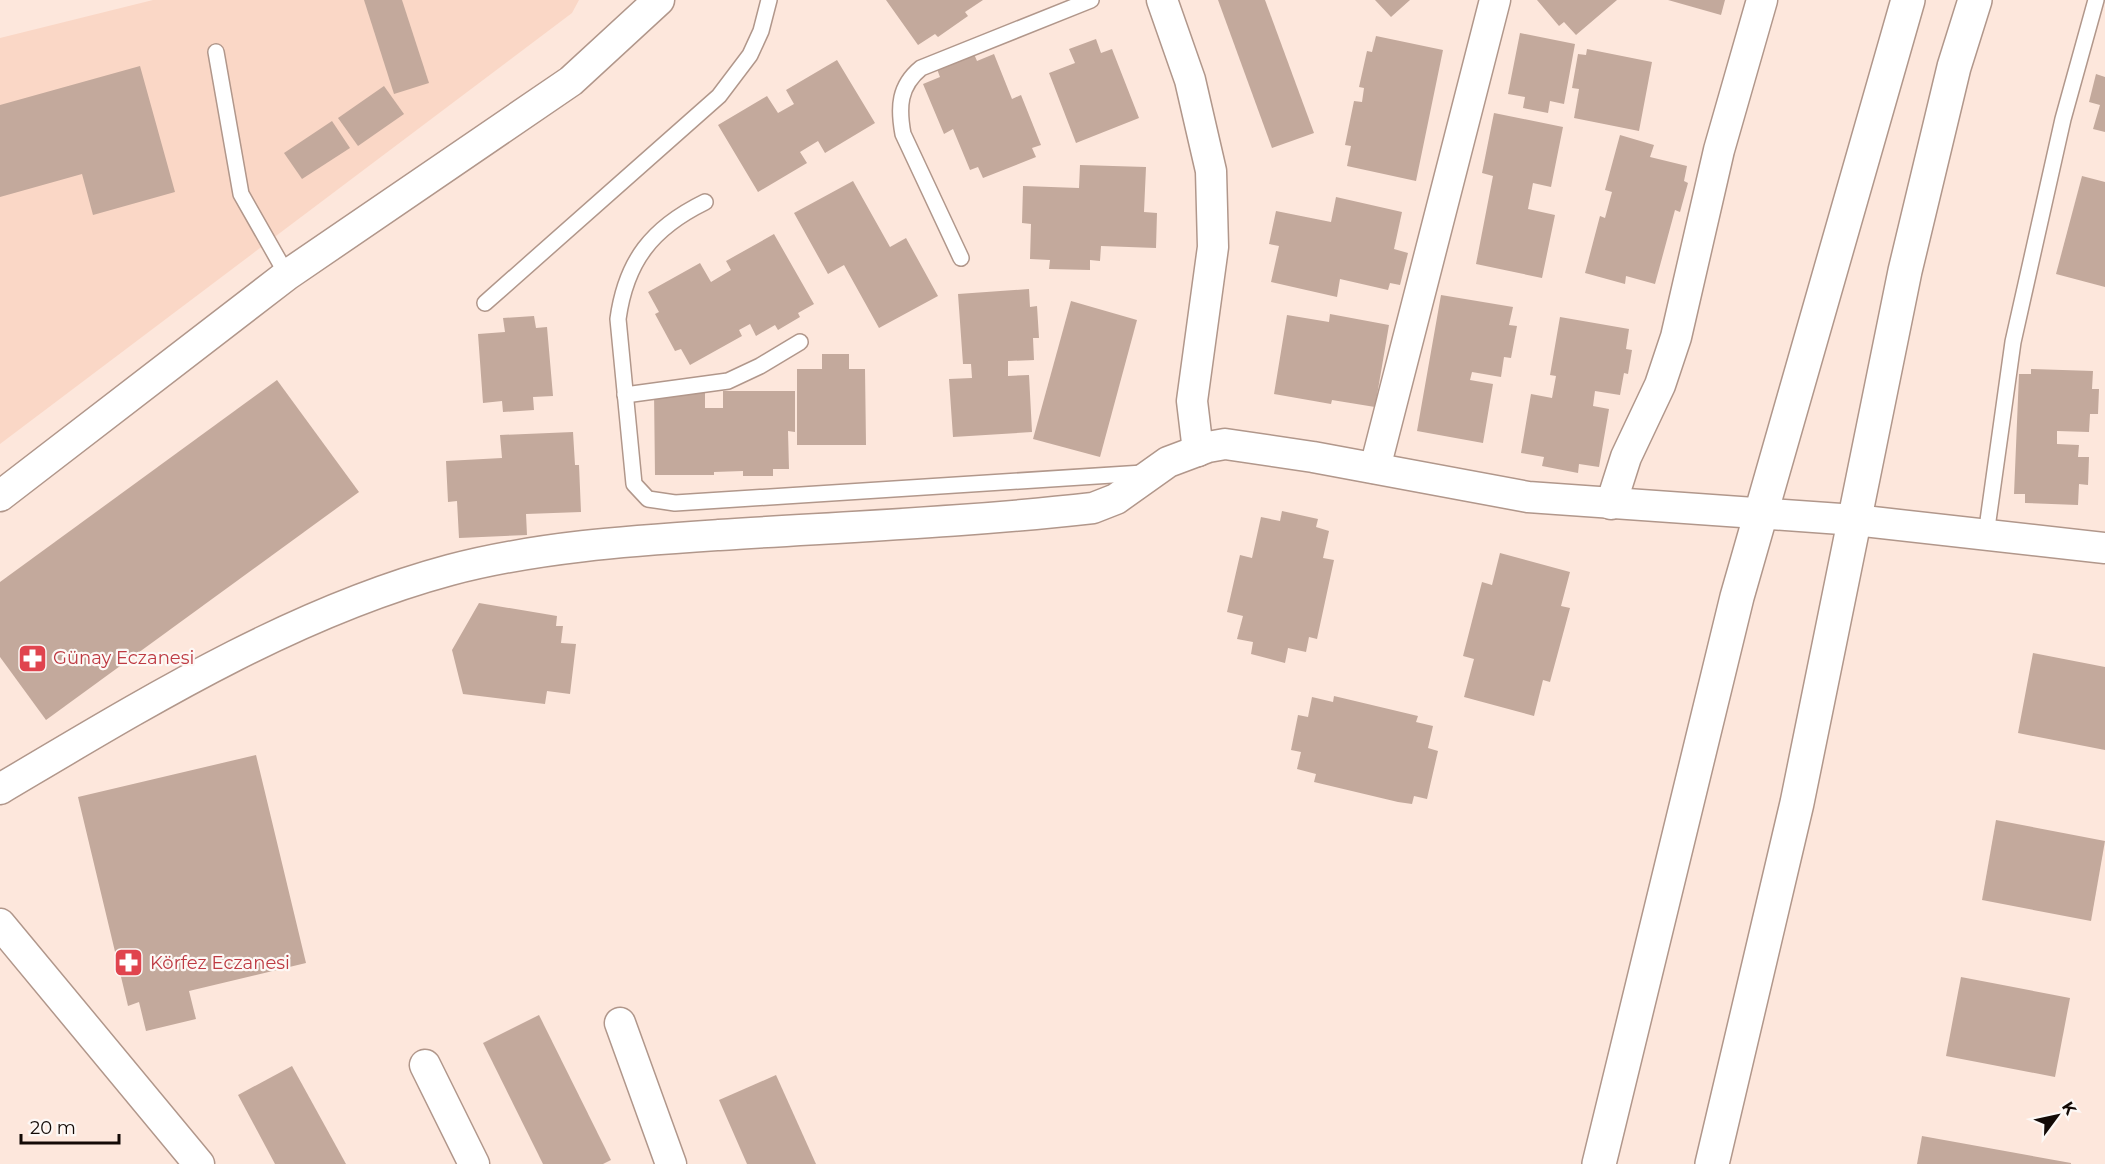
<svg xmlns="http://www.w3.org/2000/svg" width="2105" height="1164" font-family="Montserrat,sans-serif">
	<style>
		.built { fill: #fad7c6 }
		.building { fill: #c3a99c }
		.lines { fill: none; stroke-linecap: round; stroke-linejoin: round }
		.lane-casing { stroke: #b1978b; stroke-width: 18 }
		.street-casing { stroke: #b1978b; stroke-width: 33 }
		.secondary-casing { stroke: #b1978b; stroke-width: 36 }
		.lane { stroke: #fff; stroke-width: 15 }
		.street { stroke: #fff; stroke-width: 30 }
		.secondary { stroke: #fff; stroke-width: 33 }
		.labels { text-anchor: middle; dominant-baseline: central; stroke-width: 4.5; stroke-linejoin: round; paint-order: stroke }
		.health-label { font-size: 18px; fill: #be3a42; stroke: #fdf8f5; text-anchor: start }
	</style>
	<rect width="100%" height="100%" fill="#fde7dc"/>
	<!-- built -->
	<polygon class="built" points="153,0 579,0 572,13 0,444 0,38"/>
	<!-- building -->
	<g class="building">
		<polygon points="364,0 402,0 429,83 394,94"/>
		<polygon points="886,0 983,0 965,12 968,16 938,37 935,34 918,45"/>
		<polygon points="1218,0 1265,0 1314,133 1272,148"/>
		<polygon points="1375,0 1410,0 1391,17"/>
		<polygon points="1537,0 1617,0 1576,35 1564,22 1559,26"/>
		<polygon points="1668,0 1725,0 1721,15"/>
		<polygon points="1520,33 1575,44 1564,104 1550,101 1548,113 1523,108 1525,97 1508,94"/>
		<polygon points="1376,36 1443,50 1416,181 1347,166 1351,146 1345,145 1354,101 1362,102 1364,88 1359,87 1367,51 1372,52"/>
		<polygon points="1096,39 1101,53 1112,49 1139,118 1076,143 1049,73 1075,63 1069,49"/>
		<polygon points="1587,49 1652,62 1639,131 1574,118 1579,89 1572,88 1578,54 1586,55"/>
		<polygon points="974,54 977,61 994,54 1012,99 1021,95 1041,145 1032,148 1036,157 983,178 978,167 970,170 953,129 944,134 923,84 940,77 937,69"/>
		<polygon points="837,60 875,123 825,153 818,141 800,152 807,163 758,192 718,125 767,96 778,113 794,104 786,90"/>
		<polygon points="140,66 175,192 93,215 82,174 0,197 0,105"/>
		<polygon points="2096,74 2105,77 2105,132 2093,129 2100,105 2089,102"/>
		<polygon points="384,86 404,114 358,146 338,118"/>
		<polygon points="1494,113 1563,127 1551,187 1533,183 1528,209 1555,215 1542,278 1476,264 1493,176 1482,173"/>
		<polygon points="332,121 350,148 302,179 284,153"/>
		<polygon points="1620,135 1654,145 1650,157 1687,166 1684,181 1688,183 1680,212 1675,210 1655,284 1626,276 1625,284 1585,273 1600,216 1605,218 1612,192 1605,190"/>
		<polygon points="1080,165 1146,167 1144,212 1157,213 1156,248 1101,246 1100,261 1090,260 1090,270 1049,269 1050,260 1030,259 1031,224 1022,223 1023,186 1079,188"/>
		<polygon points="2082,176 2105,182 2105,287 2056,274"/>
		<polygon points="853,181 890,247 906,238 938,296 879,328 844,265 828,274 794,213"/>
		<polygon points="1336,197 1402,212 1394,249 1408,253 1400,285 1390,283 1388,290 1340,279 1337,297 1271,282 1279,246 1269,244 1276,211 1331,222"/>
		<polygon points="774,234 814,304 798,313 800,317 778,330 775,325 756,336 750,324 739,330 742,336 690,365 681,349 675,351 655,314 659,312 648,292 700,263 711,282 731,270 726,261"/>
		<polygon points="1029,289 1030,307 1037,306 1039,338 1033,338 1034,360 1008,361 1008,376 1029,375 1032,432 953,437 949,379 972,378 971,364 963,364 958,294"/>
		<polygon points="1441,295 1513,307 1509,325 1517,326 1511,358 1504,357 1501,377 1472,372 1470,380 1493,384 1483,443 1417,431"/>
		<polygon points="1071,301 1137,320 1100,457 1033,439"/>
		<polygon points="1330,314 1389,325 1375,407 1332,400 1331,404 1274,394 1287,315 1329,322"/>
		<polygon points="534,316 536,328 547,327 553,396 533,397 534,410 503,412 502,401 483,403 478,334 505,332 503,318"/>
		<polygon points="1560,317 1629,329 1626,349 1632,350 1628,374 1624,373 1620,395 1595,391 1593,406 1609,409 1599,467 1579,464 1578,473 1542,466 1544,457 1521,453 1531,394 1552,398 1556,376 1550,375"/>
		<polygon points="822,354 849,354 849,369 865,369 866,445 797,445 797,369 822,369"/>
		<polygon points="2031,369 2093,371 2092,389 2099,389 2098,414 2090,414 2089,432 2057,431 2057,444 2079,445 2078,457 2089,457 2088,485 2079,484 2078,505 2025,503 2025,494 2014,494 2019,374 2031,374"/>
		<polygon points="277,380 359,492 46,720 0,657 0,582"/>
		<polygon points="723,391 795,391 795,432 788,431 789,469 773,469 773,476 743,476 743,471 714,472 714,475 655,475 654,392 705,392 705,408 723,408"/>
		<polygon points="573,432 575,465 579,465 581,512 526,514 527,535 459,538 457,501 448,502 446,461 502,458 500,435"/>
		<polygon points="1282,511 1318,519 1316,527 1329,531 1323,558 1334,560 1317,639 1309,637 1306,652 1288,648 1285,663 1251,654 1253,642 1237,639 1243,616 1227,612 1240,555 1252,558 1261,517 1280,521"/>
		<polygon points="1500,553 1570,572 1561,606 1570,608 1550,682 1543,680 1534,716 1464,697 1474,659 1463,656 1482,582 1492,585"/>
		<polygon points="479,603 557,616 556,626 563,626 561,643 576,644 570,694 547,691 545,704 463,694 452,650"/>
		<polygon points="2033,653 2105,667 2105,750 2018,733"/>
		<polygon points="1334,696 1418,716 1416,722 1433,726 1428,748 1438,751 1427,799 1414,796 1412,804 1398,802 1314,782 1316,774 1297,769 1301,752 1291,750 1298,715 1308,717 1312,697 1333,702"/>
		<polygon points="256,755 306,963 189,991 196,1019 146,1031 139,1002 128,1006 78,797"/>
		<polygon points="1996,820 2105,841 2091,921 1982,900"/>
		<polygon points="1961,977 2070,998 2055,1077 1946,1056"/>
		<polygon points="539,1015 611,1160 603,1164 543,1164 483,1043"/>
		<polygon points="292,1066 346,1164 275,1164 238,1095"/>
		<polygon points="776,1075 816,1164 747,1164 719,1100"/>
		<polygon points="1922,1136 2071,1163 2071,1164 1917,1164"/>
	</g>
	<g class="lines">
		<defs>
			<g id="lane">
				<polyline points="216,52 241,194 287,275"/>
				<path d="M705,202c-53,26 -79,59 -87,117l16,165 14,15 27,4 468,-30"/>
				<path d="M961,258l-58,-124c-5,-27 -4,-48 18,-66l170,-68"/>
				<polyline points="485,303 719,96 750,55 761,31 769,0"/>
				<polyline points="625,395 728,381 760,366 800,342"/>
				<polyline points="1986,535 2013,342 2063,119 2096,0"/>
			</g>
			<g id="street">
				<polyline points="1162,0 1190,80 1211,171 1213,247 1192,401 1198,451"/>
				<polyline points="1375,468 1495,0"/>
				<polyline points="0,496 287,275 571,81 659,0"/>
				<polyline points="1611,504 1626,457 1660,385 1676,337 1719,150 1762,0"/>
				<path d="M0,789c142,-84 290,-176 450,-219 87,-23 179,-29 269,-35 124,-8 250,-13 374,-27l23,-9 52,-37 40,-15 17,-3 88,13 215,40 327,23 250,28"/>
				<polyline points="0,924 199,1164"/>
				<polyline points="620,1023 671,1164"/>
				<polyline points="425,1065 474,1164"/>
			</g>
			<g id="secondary">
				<polyline points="1599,1164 1737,597 1908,0"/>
				<polyline points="1712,1164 1797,803 1905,271 1954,67 1975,0"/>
			</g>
		</defs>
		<!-- lane casing -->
		<use href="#lane" class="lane-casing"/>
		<!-- street casing -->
		<use href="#street" class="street-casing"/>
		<!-- secondary casing -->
		<use href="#secondary" class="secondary-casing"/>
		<!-- lane -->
		<use href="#lane" class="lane"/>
		<!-- street -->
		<use href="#street" class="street"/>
		<!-- secondary -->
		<use href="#secondary" class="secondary"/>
	</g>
	<!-- icons -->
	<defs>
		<symbol id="pharmacy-square" viewBox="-11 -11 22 22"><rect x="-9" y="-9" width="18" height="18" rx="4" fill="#e0444e" stroke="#fdf8f5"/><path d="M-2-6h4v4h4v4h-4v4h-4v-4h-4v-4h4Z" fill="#fff"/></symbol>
	</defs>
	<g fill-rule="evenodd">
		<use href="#pharmacy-square" x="16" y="642" width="33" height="33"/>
		<use href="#pharmacy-square" x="112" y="946" width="33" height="33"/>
	</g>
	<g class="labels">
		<!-- health labels -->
		<g class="health-label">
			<text x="53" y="658">Günay Eczanesi</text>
			<text x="150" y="963">Körfez Eczanesi</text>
		</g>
	</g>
	<!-- north arrow -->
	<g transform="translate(2057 1116) rotate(57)" stroke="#fdf8f5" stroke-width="4.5" paint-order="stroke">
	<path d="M0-4.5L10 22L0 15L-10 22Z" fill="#130a06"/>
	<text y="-9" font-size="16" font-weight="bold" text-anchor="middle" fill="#130a06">K</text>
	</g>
	<!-- scale -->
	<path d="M21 1134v9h98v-9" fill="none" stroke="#130a06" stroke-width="3"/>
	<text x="30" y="1134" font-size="18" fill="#130a06" stroke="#fdf8f5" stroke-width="4.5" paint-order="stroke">20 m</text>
</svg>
